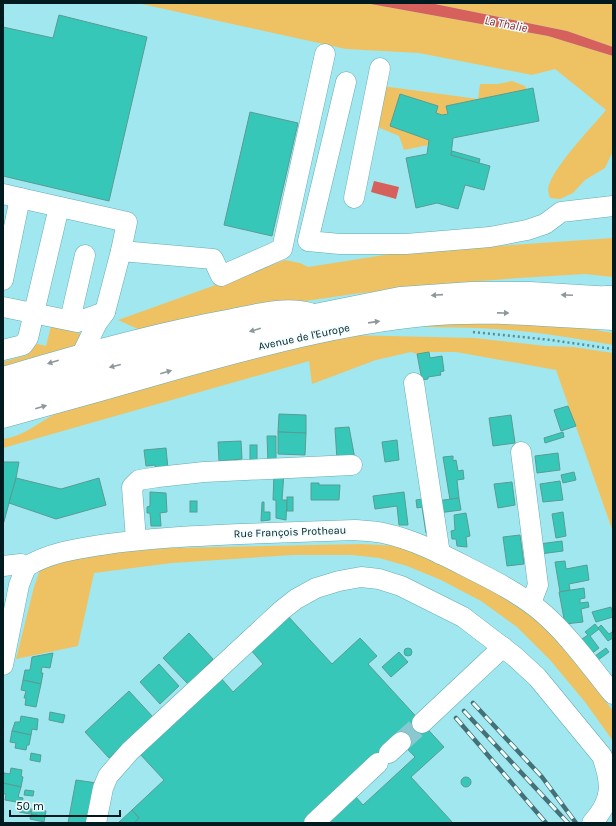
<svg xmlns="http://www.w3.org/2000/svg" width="616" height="826" font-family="Karla,sans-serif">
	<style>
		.green { fill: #eec263 }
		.water { fill: #d6605b }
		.building { fill: #37c7b8; stroke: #589c93 }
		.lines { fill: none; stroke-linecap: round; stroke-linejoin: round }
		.minor-tunnel { stroke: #89c8d0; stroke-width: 20; stroke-dasharray: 20 10; stroke-linecap: butt }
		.minor-casing { stroke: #66acb3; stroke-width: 21 }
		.major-casing { stroke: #66acb3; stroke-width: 23 }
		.highway-casing { stroke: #66acb3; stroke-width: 23 }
		.path { stroke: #598c93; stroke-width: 2.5; stroke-dasharray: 2 3; stroke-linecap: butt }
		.minor { stroke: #fff; stroke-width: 20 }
		.major { stroke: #fff; stroke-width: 22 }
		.highway { stroke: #fff; stroke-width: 22 }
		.rail-casing { stroke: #447177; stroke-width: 4.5 }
		.rail { stroke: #f0fdfe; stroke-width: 3; stroke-dasharray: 9; stroke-linecap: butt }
		.oneway { fill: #8c989a }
		.labels { text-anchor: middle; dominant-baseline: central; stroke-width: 3; stroke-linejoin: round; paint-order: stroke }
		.street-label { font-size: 11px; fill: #001b1f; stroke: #f0fdfe }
		.water-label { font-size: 12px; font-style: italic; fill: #8e2124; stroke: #f0fdfe }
	</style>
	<rect width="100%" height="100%" fill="#a1e7ef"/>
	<!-- green -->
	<g class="green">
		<path d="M137,3h228l183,33 65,20v95l-8,17 -20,12 -12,13 -13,6 -10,-1c-1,-3 -2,-6 -2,-9 3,-20 44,-62 58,-79l-51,-41 -23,6 -113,-22 -73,-4z"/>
		<polygon points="430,3 613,3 613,47 567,31"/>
		<polygon points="512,81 525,86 527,90 446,106 448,114 442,115 436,113 438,106 401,94 390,126 429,140 428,145 404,150 399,136 375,126 382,86 478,99 480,84 498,84"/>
		<polygon points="613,238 613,277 585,274 519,278 456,283 353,294 279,305 140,330 118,320 285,260 300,263 308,267 397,253"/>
		<path d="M495,321l83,6 35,6v12c-34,-6 -68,-12 -103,-15 -37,-3 -75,-3 -112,-3z"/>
		<polygon points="51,326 82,334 85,343 3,372 3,362 27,355 33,343 46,346"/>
		<path d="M345,335l130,3 71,8 27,1 40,6v179l-57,-162 -100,-18h-27l-12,2 -6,-2 -35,8 -64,24 -3,-23 -306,87v-9c18,-2 34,-15 50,-24l160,-48z"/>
		<polygon points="362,544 397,546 430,557 476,580 536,619 570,655 613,711 613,741 585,702 550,660 517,627 481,601 441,580 407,566 379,558 352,555 293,555 172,563 94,573 78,646 16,659 34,587 40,570 55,562 96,554 169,548"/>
	</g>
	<!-- water -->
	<g class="water">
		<polygon points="365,3 430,3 567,31 613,47 613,56 548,36"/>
		<polygon points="374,181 399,187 396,199 371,192"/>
	</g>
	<!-- building -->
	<g class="building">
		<polygon points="59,15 147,37 109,201 3,176 3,27 53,38"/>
		<polygon points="533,88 539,121 453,138 451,155 490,166 484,190 465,185 458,209 437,203 416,208 406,158 427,154 429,140 390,126 400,94 438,106 436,113 442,115 448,114 446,106"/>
		<polygon points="250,112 298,123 272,236 224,225"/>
		<polygon points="452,151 480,159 479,163 451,155"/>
		<polygon points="429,352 430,358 442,356 444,371 440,372 441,375 428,377 428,379 422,380 417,354"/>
		<polygon points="568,406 576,426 561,431 554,410"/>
		<polygon points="279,414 306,415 306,433 278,432"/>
		<polygon points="511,415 515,443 493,446 489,418"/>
		<polygon points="349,427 355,459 337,460 335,428"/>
		<polygon points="278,432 306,433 305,455 278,454"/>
		<polygon points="563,432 564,437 545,443 544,438"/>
		<polygon points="267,436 276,436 276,464 268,464"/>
		<polygon points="397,440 399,460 385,462 382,442"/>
		<polygon points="241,441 242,459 219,461 218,442"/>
		<rect x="250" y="445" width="7" height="19"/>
		<polygon points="166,448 168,469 155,470 155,465 146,466 144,450"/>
		<polygon points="558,453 560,470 537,473 535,456"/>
		<polygon points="453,456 453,461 456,460 458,471 463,470 464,479 457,480 459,498 450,500 443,457"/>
		<polygon points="3,462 19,462 16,478 3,525"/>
		<polygon points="574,472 576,480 563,483 561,475"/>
		<polygon points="274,473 284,473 282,500 287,500 286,520 276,518 276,500 273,500"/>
		<polygon points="16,478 61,489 99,478 106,505 56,519 9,503"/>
		<polygon points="560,481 563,500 543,502 540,484"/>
		<polygon points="512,482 515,505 498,508 494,484"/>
		<polygon points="311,483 319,483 319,485 340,485 339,500 311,500"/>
		<polygon points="150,492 166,493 167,512 160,513 161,526 151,526 150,513 147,513 147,507 150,506"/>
		<polygon points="404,492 408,525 399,525 397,506 375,509 373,496"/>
		<rect x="287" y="497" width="6" height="14"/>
		<polygon points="429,498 433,533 426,533 422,507 417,508 416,500"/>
		<polygon points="459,498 461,510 438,513 436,501"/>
		<rect x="190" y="501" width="7" height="11"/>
		<polygon points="262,502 264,502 264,512 270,512 270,520 261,521"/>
		<polygon points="563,512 566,536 556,538 552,514"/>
		<polygon points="466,513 470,536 466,537 467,547 457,546 456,539 452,539 451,531 455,530 454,515"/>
		<polygon points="520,535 524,564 507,566 503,537"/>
		<polygon points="562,541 563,551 540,554 539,544"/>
		<polygon points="565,561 566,569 587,565 589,580 569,584 570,590 560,592 555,562"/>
		<polygon points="584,588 585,598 580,599 580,603 588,602 589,607 581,609 583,622 565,624 559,592"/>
		<polygon points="611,607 613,617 596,622 592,612"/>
		<polygon points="287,615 332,664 360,638 377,656 368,664 444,747 411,777 453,823 325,823 355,796 363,805 415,757 397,738 306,823 134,823 139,818 132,810 164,780 139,753 220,677 233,692 263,664 250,649"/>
		<polygon points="595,624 599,629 590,636 599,648 590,655 579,641 588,635 585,632"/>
		<polygon points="601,625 609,634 612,632 613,633 613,638 608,641 598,628"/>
		<polygon points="189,633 213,659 188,684 163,658"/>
		<circle cx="408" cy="652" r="4"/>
		<polygon points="606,648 609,652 598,660 595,656"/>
		<polygon points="399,652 408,662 391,677 382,667"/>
		<polygon points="53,653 50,668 42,667 41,673 43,673 41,684 23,680 25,670 30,670 32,657"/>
		<polygon points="159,664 179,686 160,704 140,682"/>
		<polygon points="23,680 41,684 36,707 25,705 26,698 24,698 26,691 21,690"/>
		<polygon points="129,691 153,717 109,758 85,732"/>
		<polygon points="50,712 65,715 63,723 49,720"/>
		<polygon points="21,716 38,719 37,730 32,729 31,735 12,731 15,722 20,722"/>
		<polygon points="12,731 31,735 29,745 27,745 26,750 15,748 16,743 10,742"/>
		<polygon points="31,753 41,755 40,762 30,760"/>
		<polygon points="11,768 22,770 21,776 23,777 21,787 3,783 4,773 10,774"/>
		<circle cx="466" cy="782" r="5"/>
		<polygon points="76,780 97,783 89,823 68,823"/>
		<polygon points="3,783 21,787 18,797 23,798 22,803 5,800 6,794 3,794"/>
		<polygon points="25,790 34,791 33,796 24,795"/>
		<polygon points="20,806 31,808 30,814 19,812"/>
		<polygon points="32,809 46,811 45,817 31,814"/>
		<polygon points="132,810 139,818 134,823 118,823"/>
		<polygon points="31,814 45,817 44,822 30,819"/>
	</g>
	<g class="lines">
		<!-- minor-tunnel -->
		<polyline class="minor-tunnel" points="401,742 422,723"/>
		<defs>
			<g id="minor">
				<polyline points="346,82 308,241 340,244 406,244 490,237 527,230 545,224 561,212 613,206"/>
				<polyline points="3,194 20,198"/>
				<polyline points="354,198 380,68"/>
				<polyline points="3,280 20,198 127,222 121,251"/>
				<polyline points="3,307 77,322 105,312"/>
				<polyline points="70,320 85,255"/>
				<polyline points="3,350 23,345 28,338 59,207"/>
				<polyline points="83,352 97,323 105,312 121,251 213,259 221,276 282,249 325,54"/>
				<path d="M3,377c76,-23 151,-44 229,-58 25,-5 53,-13 78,-6"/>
				<polyline points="414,383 440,554"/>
				<polyline points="521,452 538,585 531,603"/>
				<polyline points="136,540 132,487 139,480 158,477 204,472 352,465"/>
				<polyline points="3,566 21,564 26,567"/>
				<path d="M26,567c22,-14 49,-18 75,-22 46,-7 92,-9 139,-11 39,-1 77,-3 115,-4 9,1 19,1 28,3 29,6 57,20 84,34 26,13 54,27 77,47 26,23 47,53 69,80"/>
				<polyline points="3,665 19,585 26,567"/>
				<polyline points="422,723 503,647"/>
				<polyline points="389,753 401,742"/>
				<path d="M96,823l7,-35 5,-12 22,-25 152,-141 14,-11 20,-11 23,-7 22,-4 18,2 22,7 62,31 51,39 23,21 65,79c10,28 11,44 -10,67"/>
				<polyline points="314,823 378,763"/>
			</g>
			<g id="major">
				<polyline points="3,397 94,371 243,333 290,320 400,298 471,293 530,293 613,298"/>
				<path d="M3,417c59,-16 119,-33 178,-50 80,-22 161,-44 244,-52 63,-6 126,1 188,4"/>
			</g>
			<polyline id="highway" points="606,297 613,297"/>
		</defs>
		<!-- minor casing -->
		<use href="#minor" class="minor-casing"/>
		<!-- major casing -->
		<use href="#major" class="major-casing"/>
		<!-- highway casing -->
		<use href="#highway" class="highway-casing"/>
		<!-- path -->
		<polyline class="path" points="473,332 551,340 613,349"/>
		<!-- minor -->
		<use href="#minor" class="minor"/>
		<!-- major -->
		<use href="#major" class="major"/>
		<!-- highway -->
		<use href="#highway" class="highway"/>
		<defs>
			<g id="rail">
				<polyline points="473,703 542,777 576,823"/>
				<polyline points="464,711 568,823"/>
				<polyline points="456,718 546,823"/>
			</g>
		</defs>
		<!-- rail casing -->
		<use href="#rail" class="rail-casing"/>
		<!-- rail -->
		<use href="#rail" class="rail"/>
	</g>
	<!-- one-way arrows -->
	<defs><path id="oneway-solid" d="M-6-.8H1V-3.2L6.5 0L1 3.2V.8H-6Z"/></defs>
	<g class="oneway">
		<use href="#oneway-solid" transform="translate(437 295) rotate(176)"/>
		<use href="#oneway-solid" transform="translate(567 295) rotate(-177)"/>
		<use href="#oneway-solid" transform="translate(503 313) rotate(1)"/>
		<use href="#oneway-solid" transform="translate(374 322) rotate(-8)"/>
		<use href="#oneway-solid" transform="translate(255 330) rotate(164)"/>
		<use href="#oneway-solid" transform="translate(53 362) rotate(163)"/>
		<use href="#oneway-solid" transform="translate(115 366) rotate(166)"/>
		<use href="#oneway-solid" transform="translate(166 372) rotate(-16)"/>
		<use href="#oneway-solid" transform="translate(41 407) rotate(-16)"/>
	</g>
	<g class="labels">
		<!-- street labels -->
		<g class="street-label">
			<text transform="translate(304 337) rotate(-12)">Avenue de l'Europe</text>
			<text transform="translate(290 532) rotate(-2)">Rue François Protheau</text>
		</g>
		<!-- water labels -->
		<g class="water-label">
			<text transform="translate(506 24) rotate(11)">La Thalie</text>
		</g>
	</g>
	<!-- border -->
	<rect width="616" height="826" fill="none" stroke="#001b1f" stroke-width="8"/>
	<!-- scale -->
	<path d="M10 810v6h110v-6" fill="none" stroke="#001b1f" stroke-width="2"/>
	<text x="16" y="810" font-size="12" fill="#001b1f" stroke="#f0fdfe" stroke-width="3" paint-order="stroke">50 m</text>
</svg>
